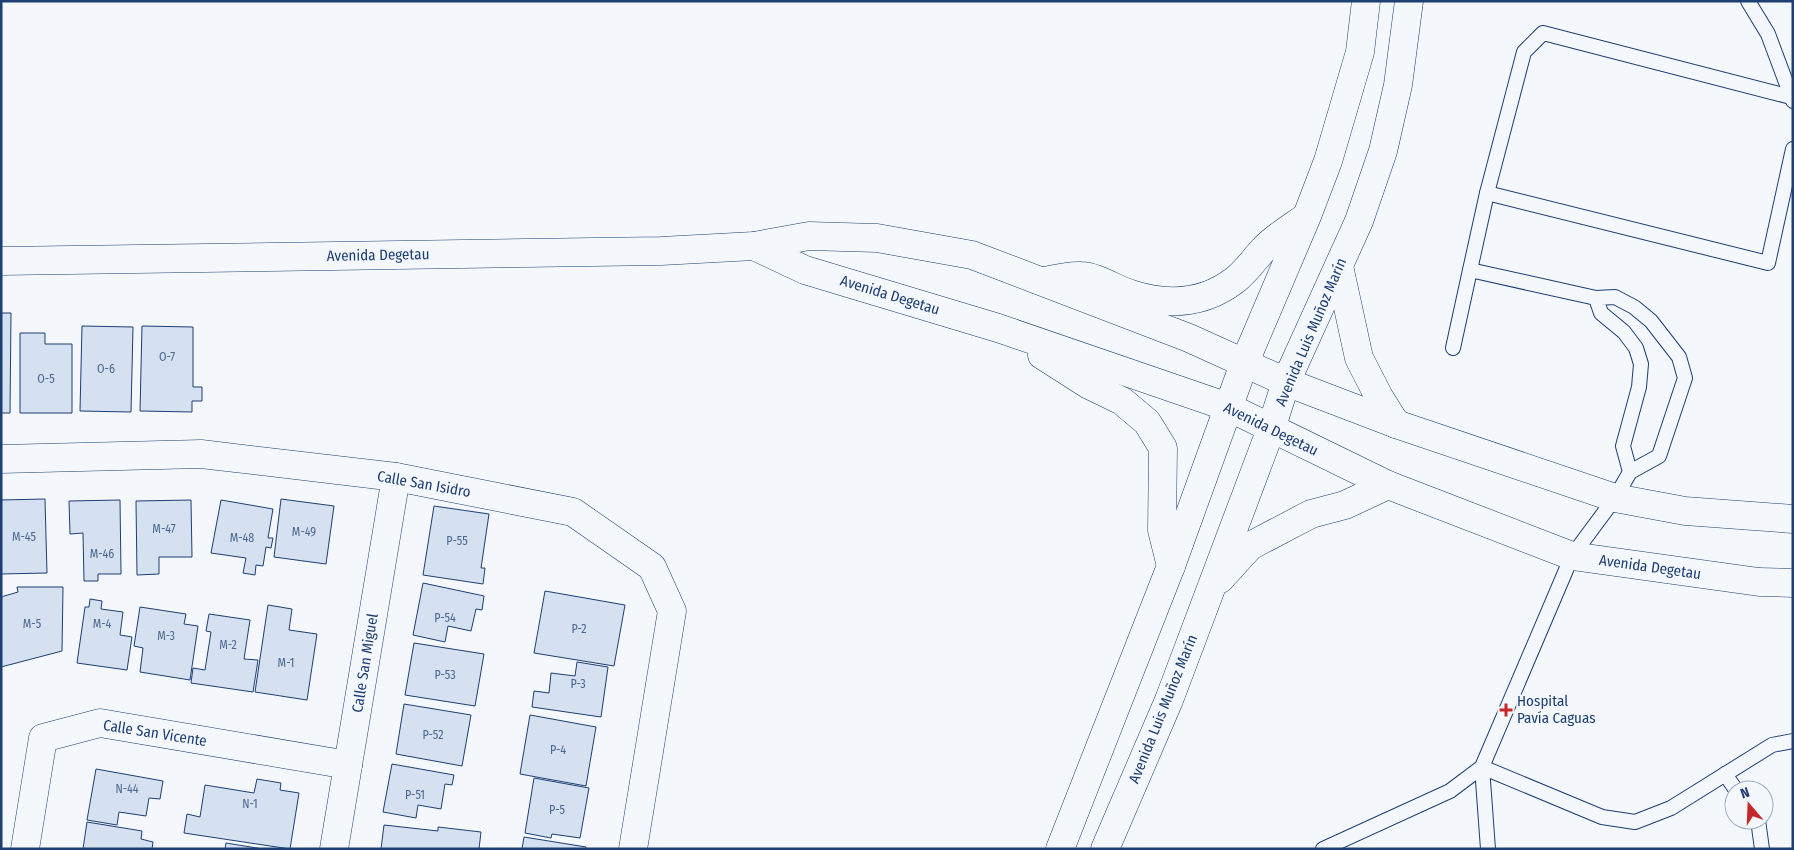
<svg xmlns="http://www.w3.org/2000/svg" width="1794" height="850" font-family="'Fira Sans Condensed',sans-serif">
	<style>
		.building { fill: #d5e0f0; stroke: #1d3f73 }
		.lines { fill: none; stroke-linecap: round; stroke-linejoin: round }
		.lane-casing { stroke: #1d3f73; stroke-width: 16 }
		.street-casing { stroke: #1d3f73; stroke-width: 29 }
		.primary-casing { stroke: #1d3f73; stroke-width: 29 }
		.lane { stroke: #f4f7fb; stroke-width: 14 }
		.street { stroke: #f4f7fb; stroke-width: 28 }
		.primary { stroke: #f4f7fb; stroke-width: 28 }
		.poi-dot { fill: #c62828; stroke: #f4f7fb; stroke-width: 2 }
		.labels { text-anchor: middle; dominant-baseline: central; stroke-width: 4; stroke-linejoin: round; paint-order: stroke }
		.number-label { font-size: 12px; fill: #4b6792 }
		.street-label { font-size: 15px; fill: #1d3f73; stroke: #f4f7fb }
		.poi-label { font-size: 15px; fill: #1d3f73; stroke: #f4f7fb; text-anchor: start }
	</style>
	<rect width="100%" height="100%" fill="#f4f7fb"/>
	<!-- building -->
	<g class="building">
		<polygon points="1,313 11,313 10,413 1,413"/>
		<polygon points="82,326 133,327 131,412 80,411"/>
		<polygon points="142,326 193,327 193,387 202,387 202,401 192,401 192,412 140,411"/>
		<polygon points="20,333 45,333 45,344 72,344 72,413 20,413"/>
		<polygon points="45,499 47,573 1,574 1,500"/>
		<polygon points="281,499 334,506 326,564 274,557"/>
		<polygon points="120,500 121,574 98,574 98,581 84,581 83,533 70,534 69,501"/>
		<polygon points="191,500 192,557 159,557 159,574 137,575 136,501"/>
		<polygon points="221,500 273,509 268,538 273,538 271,548 266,547 263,566 256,565 255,575 243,573 246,558 211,553"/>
		<polygon points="434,506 489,514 481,568 485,568 483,584 423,575"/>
		<polygon points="423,583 484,596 482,610 476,609 471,631 448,626 445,642 413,635"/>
		<polygon points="17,587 63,587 62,651 1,667 1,597 18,592"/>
		<polygon points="545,591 625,605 614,666 534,653"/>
		<polygon points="90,599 102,601 101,609 123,612 120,635 132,637 127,670 77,663 85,607 89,607"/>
		<polygon points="268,605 292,609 289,630 317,634 307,700 255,692"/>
		<polygon points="140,607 186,614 184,624 198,626 190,680 140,672 143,648 134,646"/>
		<polygon points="209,614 250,620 244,659 258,660 253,692 191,683 193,668 205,670 211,632 206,631"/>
		<polygon points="414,643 484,654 475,706 405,695"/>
		<polygon points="577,662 608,667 601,717 532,707 534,691 549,693 551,673 575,676"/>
		<polygon points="404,704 471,715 462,766 396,754"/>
		<polygon points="530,715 596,727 586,786 520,774"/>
		<polygon points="392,764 454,775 452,785 445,784 441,809 418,805 416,818 383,812"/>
		<polygon points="96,769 163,781 160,799 149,798 146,816 119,812 117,825 87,820"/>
		<polygon points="534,778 589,788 580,838 552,834 551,838 525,833"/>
		<polygon points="257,779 281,783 280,790 299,793 290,849 184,833 187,814 200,817 205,785 254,793"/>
		<polygon points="87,822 142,831 141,839 153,842 152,849 83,849"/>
		<polygon points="384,825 438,831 438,827 481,832 479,849 381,849"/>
		<polygon points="524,837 586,847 586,849 522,849"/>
		<polygon points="226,843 263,849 225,849"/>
	</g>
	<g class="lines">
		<defs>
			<g id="lane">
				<polyline points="1748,1 1768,34 1793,101"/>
				<polyline points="1487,193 1524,52 1543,33 1791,97"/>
				<polyline points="1470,270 1487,193 1768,263 1793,149"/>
				<polyline points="1453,348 1470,270 1596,298"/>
				<polyline points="1725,774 1736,790"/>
				<polyline points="1758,820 1762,849"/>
				<polyline points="1323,849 1450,791 1482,767 1572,556 1615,498 1630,472 1659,456 1685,378 1679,357 1651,321 1634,307 1615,297 1596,298 1601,313 1624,332 1636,348 1641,364 1639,387 1623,446 1630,472"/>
				<polyline points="1488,849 1482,767 1602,817 1635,822 1671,808 1772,745 1793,741"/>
			</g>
			<g id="street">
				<polyline points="1,459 201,454 396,477 573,512 652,567 672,611 633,849"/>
				<polyline points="25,849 43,738 100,723 348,765"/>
				<polyline points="334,849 396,477"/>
			</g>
			<g id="primary">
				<polyline points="754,246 805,270 998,328 1228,407 1388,485 1572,556 1759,582 1793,583"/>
				<polyline points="1,261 661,251 754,246 809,236 877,238 972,255 1189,338 1286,382 1396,424 1615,498 1685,511 1793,519"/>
				<polyline points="1339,266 1359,358 1379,397 1396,424"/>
				<path d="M1044,281c11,-2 25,-6 37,-5 15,0 36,14 50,18 37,12 73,10 104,-14 12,-9 19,-21 29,-31 11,-12 28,-22 42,-32"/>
				<polyline points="1042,355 1089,385 1122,401 1147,422 1163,448 1162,530 1171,566"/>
				<polyline points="1220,579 1250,546 1311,514 1345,505 1388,485"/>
				<polyline points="1060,849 1171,566 1244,364 1307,216 1328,161 1360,52 1366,1"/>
				<polyline points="1105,849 1169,700 1271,429 1286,382 1359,221 1383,151 1398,85 1409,1"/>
			</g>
		</defs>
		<!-- lane casing -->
		<use href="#lane" class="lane-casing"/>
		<!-- street casing -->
		<use href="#street" class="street-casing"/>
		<!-- primary casing -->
		<use href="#primary" class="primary-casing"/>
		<!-- lane -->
		<use href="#lane" class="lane"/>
		<!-- street -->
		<use href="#street" class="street"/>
		<!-- primary -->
		<use href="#primary" class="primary"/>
	</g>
	<!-- markers -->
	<path class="poi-dot" d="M1503.5 702.5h5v5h5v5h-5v5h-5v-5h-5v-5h5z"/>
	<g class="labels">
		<!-- number labels -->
		<g class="number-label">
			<text x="167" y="357">O-7</text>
			<text x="106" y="369">O-6</text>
			<text x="46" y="379">O-5</text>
			<text x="164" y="529">M-47</text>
			<text x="304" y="532">M-49</text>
			<text x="24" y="537">M-45</text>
			<text x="242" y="538">M-48</text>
			<text x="457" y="541">P-55</text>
			<text x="102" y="554">M-46</text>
			<text x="445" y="618">P-54</text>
			<text x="32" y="624">M-5</text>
			<text x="102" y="624">M-4</text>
			<text x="579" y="629">P-2</text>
			<text x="166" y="636">M-3</text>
			<text x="228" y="645">M-2</text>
			<text x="286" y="663">M-1</text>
			<text x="445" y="675">P-53</text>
			<text x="578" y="684">P-3</text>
			<text x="433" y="735">P-52</text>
			<text x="558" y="750">P-4</text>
			<text x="127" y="789">N-44</text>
			<text x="415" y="795">P-51</text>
			<text x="250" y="804">N-1</text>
			<text x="557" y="810">P-5</text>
		</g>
		<!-- street labels -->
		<g class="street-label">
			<text transform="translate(378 255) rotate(-1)">Avenida Degetau</text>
			<text transform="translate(890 295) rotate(17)">Avenida Degetau</text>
			<text transform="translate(1311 332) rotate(-67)">Avenida Luis Muñoz Marín</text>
			<text transform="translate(1271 429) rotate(26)">Avenida Degetau</text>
			<text transform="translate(424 484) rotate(10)">Calle San Isidro</text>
			<text transform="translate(1650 567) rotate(8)">Avenida Degetau</text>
			<text transform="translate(365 663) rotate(-81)">Calle San Miguel</text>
			<text transform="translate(1163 709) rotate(-68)">Avenida Luis Muñoz Marín</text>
			<text transform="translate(155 733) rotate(9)">Calle San Vicente</text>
		</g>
		<!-- poi labels -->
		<g class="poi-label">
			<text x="1517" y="701">Hospital<tspan x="1517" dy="17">Pavía Caguas</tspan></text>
		</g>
	</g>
	<!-- border -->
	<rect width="1794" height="850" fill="none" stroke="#1d3f73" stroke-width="5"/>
	<!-- north arrow -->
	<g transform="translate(1749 805) rotate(341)"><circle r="24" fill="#f4f7fb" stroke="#9eadc5"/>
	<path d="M0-4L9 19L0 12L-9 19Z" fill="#c62828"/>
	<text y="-8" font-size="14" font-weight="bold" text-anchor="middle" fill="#1d3f73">N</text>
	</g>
</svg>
